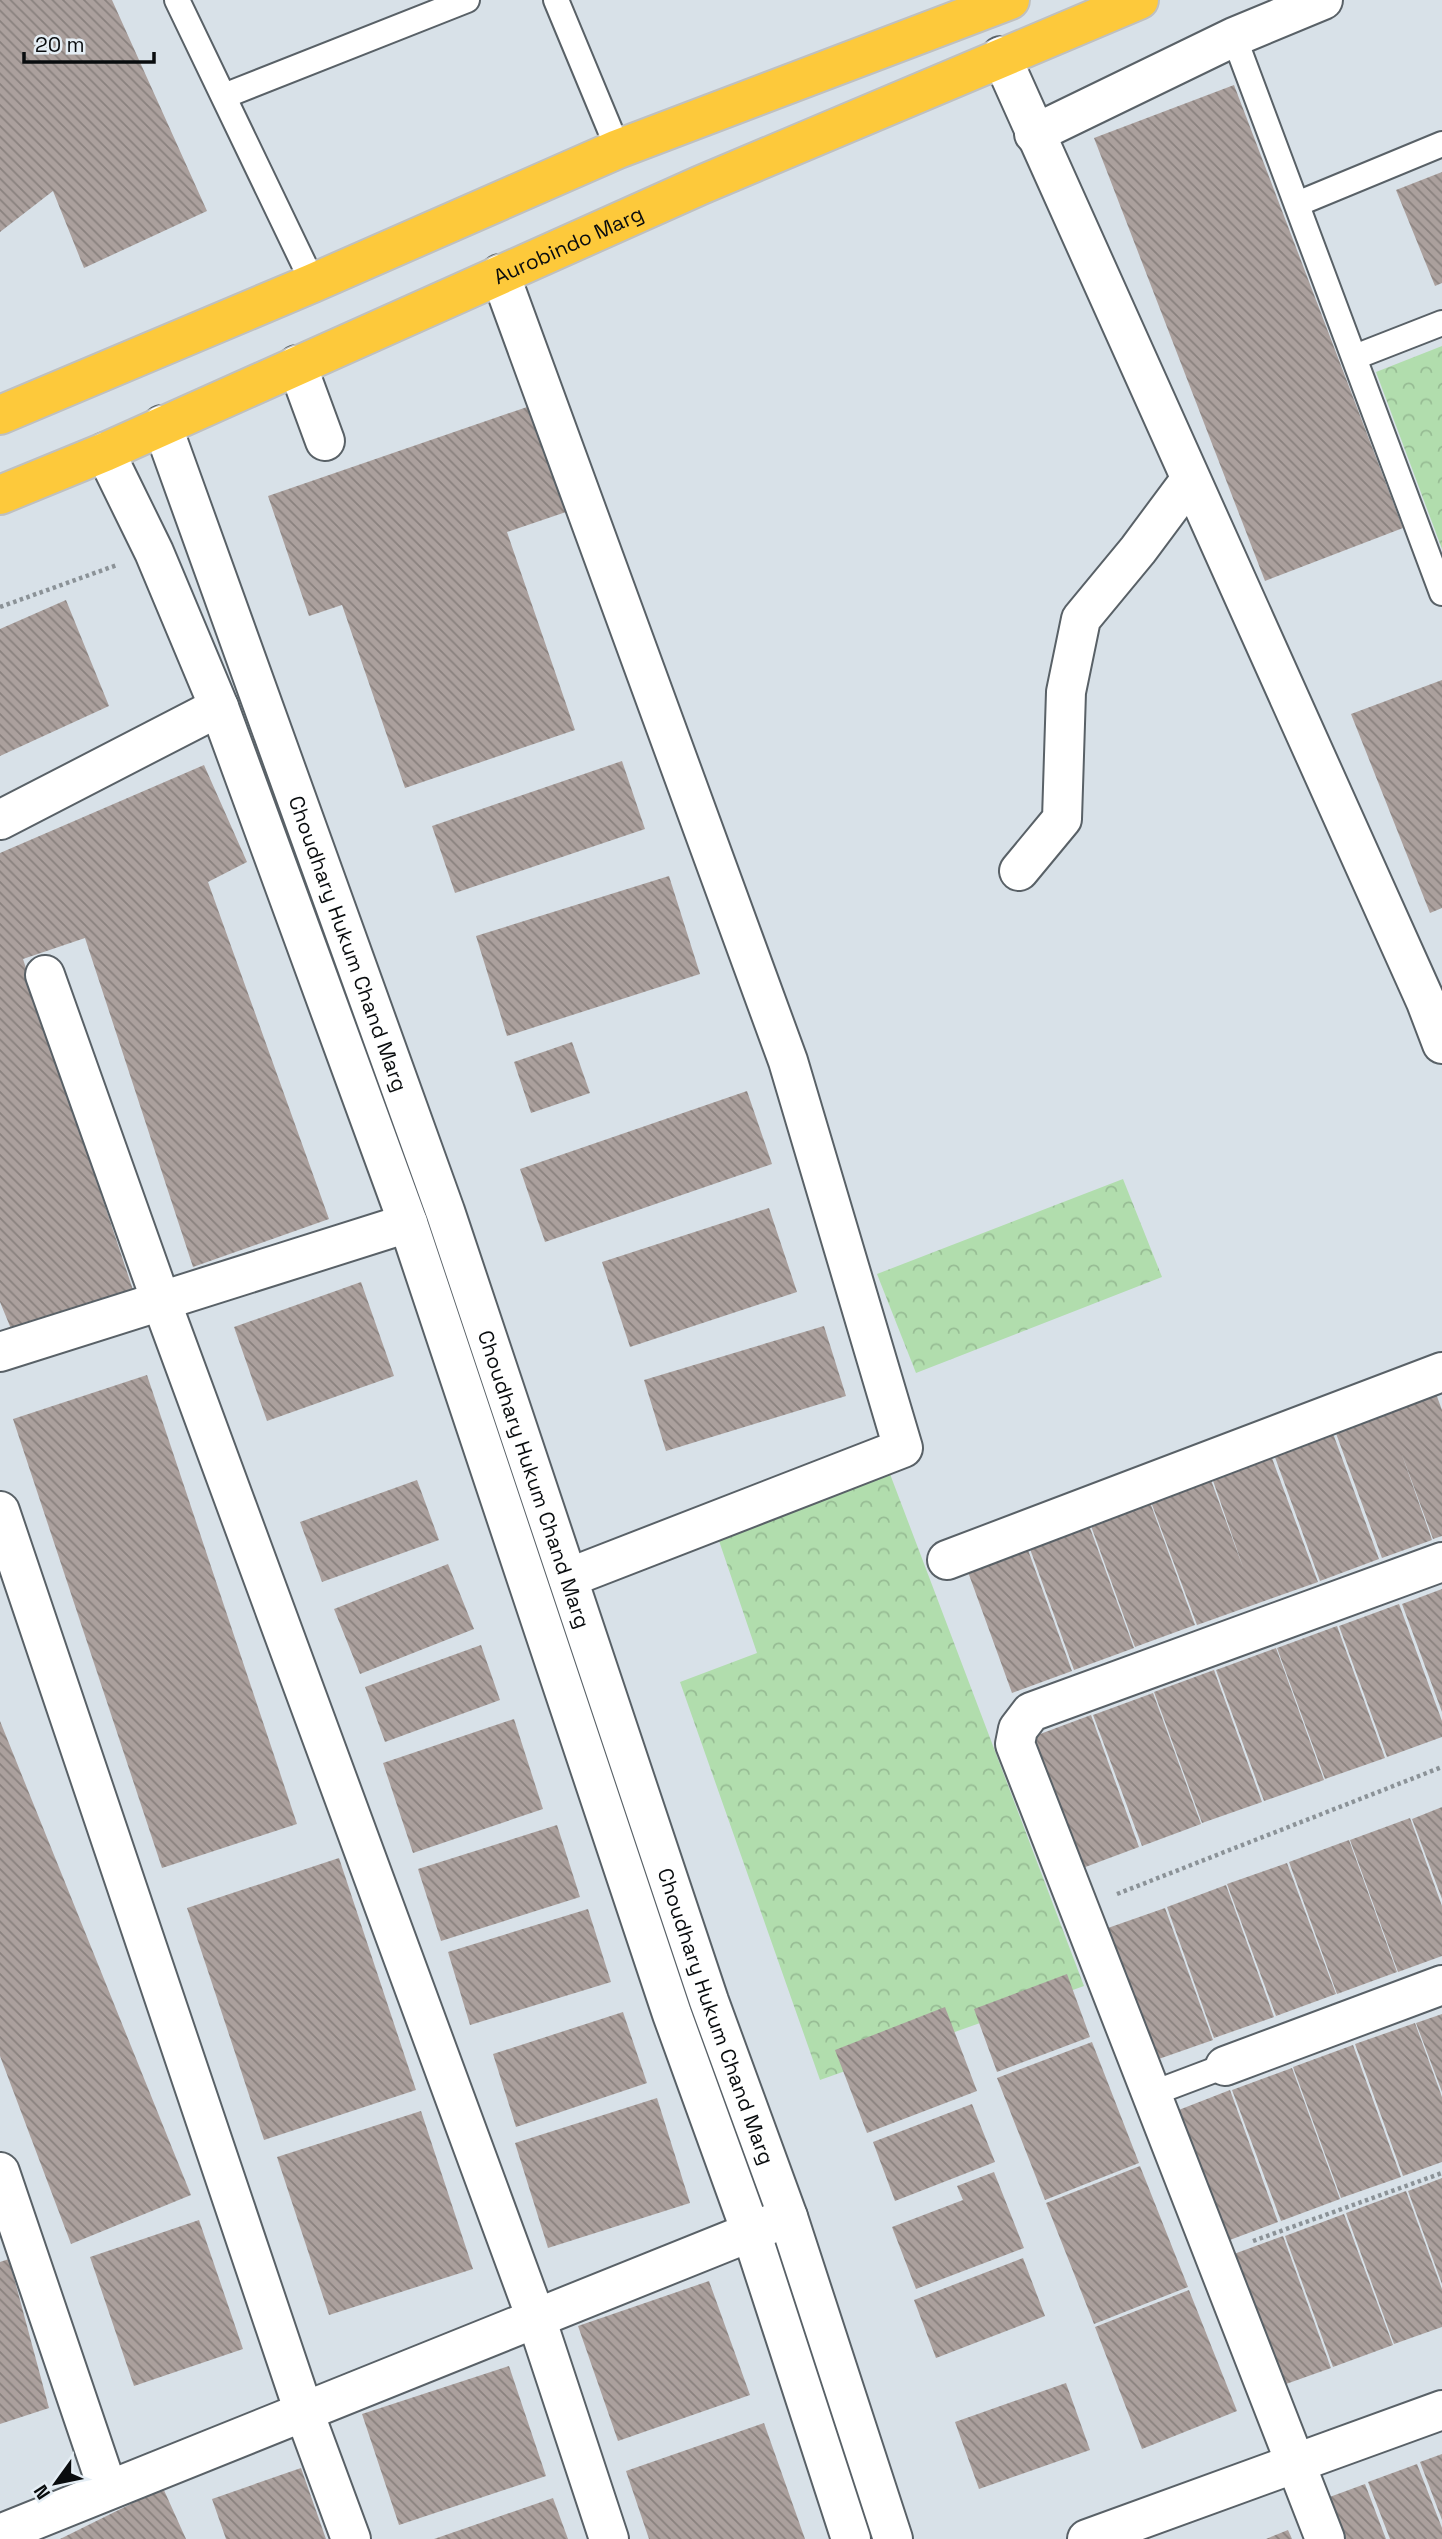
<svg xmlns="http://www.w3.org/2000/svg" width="1442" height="2539" font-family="'Space Grotesk',sans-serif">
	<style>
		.park { fill: url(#park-crowns) }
		.building { fill: url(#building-back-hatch) }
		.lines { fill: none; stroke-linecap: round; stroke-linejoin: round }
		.lane-casing { stroke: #596167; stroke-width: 28 }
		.street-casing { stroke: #596167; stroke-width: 42 }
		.secondary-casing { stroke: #596167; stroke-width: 42 }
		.highway-casing { stroke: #bfc0c0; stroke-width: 42 }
		.path { stroke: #8b9297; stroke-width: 4.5; stroke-dasharray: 3.5 3.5; stroke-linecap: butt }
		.lane { stroke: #fff; stroke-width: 24 }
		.street { stroke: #fff; stroke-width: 38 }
		.secondary { stroke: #fff; stroke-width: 38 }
		.highway { stroke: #fdc93b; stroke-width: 38 }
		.labels { text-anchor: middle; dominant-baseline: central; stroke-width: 5; stroke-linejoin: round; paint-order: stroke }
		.street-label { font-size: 21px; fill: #090c0e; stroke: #e5eef5 }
	</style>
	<defs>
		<pattern id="park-crowns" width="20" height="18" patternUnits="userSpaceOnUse" patternTransform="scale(1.75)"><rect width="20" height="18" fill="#b1ddad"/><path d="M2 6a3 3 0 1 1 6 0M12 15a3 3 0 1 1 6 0" fill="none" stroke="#97bc94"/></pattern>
		<pattern id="building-back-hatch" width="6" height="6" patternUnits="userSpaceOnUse" patternTransform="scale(1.75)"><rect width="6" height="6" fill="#aba09d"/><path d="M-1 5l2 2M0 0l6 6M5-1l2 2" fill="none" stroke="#89817e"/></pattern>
	</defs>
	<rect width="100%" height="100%" fill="#d8e1e8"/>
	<!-- park -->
	<g class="park">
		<polygon points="1442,346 1442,549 1376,372"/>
		<polygon points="1123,1179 1162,1277 916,1373 877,1274"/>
		<polygon points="890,1474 1084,1986 820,2080 680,1682 757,1653 714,1526"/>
	</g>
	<!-- building -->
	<g class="building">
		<polygon points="0,0 112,0 207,211 84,268 53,191 0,232"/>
		<polygon points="1234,85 1403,528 1265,581 1094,138"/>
		<polygon points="1442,172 1442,283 1435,286 1396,190"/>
		<polygon points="530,406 566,512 507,532 575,730 405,788 342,605 309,616 268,496"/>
		<polygon points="66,600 109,706 0,756 0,629"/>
		<polygon points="1442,680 1442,908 1430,913 1351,714"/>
		<polygon points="622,761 645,829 455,893 432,826"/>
		<polygon points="204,765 247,862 208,882 329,1219 193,1267 85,938 23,959 136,1299 14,1336 0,1302 0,853"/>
		<polygon points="669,876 700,974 507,1036 476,936"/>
		<polygon points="572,1042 590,1093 531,1113 514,1062"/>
		<polygon points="747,1091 772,1164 545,1242 520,1169"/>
		<polygon points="769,1208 797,1292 630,1347 602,1262"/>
		<polygon points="361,1282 394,1376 267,1421 234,1327"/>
		<polygon points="824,1326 846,1396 666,1451 644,1380"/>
		<polygon points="147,1375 297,1824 162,1868 13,1419"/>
		<polygon points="1435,1391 1442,1410 1442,1536 1433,1539 1401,1452 1432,1540 1382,1558 1334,1428"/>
		<polygon points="1331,1428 1379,1559 1320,1581 1272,1449"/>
		<polygon points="1269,1450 1318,1582 1197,1625 1148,1494 1208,1472 1244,1570 1210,1472"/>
		<polygon points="417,1480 439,1540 322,1582 300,1522"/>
		<polygon points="1147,1494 1195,1625 1135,1647 1087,1515"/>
		<polygon points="1086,1517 1134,1648 1074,1670 1026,1538"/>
		<polygon points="1024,1539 1072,1671 1012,1693 964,1561"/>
		<polygon points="448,1564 474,1629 360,1674 334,1609"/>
		<polygon points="1442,1589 1442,1712 1402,1604"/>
		<polygon points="1399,1604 1442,1721 1442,1737 1387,1757 1339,1626"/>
		<polygon points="1337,1626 1385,1758 1325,1779 1277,1648"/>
		<polygon points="481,1645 500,1700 385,1742 365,1687"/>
		<polygon points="1276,1648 1324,1780 1264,1801 1216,1670"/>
		<polygon points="1214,1670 1262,1802 1202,1823 1154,1692"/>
		<polygon points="1153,1693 1201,1824 1142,1846 1093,1715"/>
		<polygon points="1091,1715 1139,1847 1080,1869 1032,1737"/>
		<polygon points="514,1719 543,1809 413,1853 383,1763"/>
		<polygon points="0,1721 191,2195 71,2244 0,2056"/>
		<polygon points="1442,1807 1442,1899 1412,1819"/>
		<polygon points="1410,1818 1442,1906 1442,1956 1398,1972 1350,1840"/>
		<polygon points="557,1825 580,1897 441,1941 418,1869"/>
		<polygon points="1349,1840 1397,1972 1337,1994 1289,1862"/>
		<polygon points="339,1858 416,2090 264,2140 187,1908"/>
		<polygon points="1287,1863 1336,1994 1276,2016 1227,1884"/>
		<polygon points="1226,1885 1274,2017 1214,2038 1167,1907"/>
		<polygon points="1165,1908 1213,2040 1153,2061 1105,1929"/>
		<polygon points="588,1909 611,1982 470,2025 448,1952"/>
		<polygon points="1067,1974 1090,2037 997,2072 974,2009"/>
		<polygon points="945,2007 977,2091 867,2133 835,2050"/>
		<polygon points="623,2012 647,2083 516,2127 493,2054"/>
		<polygon points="1442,2014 1442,2092 1416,2023"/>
		<polygon points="1415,2023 1442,2097 1442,2162 1403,2176 1355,2044"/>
		<polygon points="1092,2042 1139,2163 1045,2200 997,2078"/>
		<polygon points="1353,2045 1401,2177 1341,2198 1293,2067"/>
		<polygon points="1292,2068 1340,2199 1281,2221 1232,2090"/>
		<polygon points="1230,2090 1278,2222 1219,2244 1171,2113"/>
		<polygon points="657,2098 690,2203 548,2248 515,2143"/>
		<polygon points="972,2104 995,2162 895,2201 873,2142"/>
		<polygon points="421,2111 473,2269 329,2315 277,2157"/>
		<polygon points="1140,2166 1188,2287 1094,2324 1046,2203"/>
		<polygon points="994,2172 1024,2248 916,2289 892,2227 963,2200 957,2186"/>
		<polygon points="1442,2178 1442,2284 1408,2191"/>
		<polygon points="1406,2191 1442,2289 1442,2327 1394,2344 1346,2213"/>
		<polygon points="1344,2214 1393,2345 1333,2367 1285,2236"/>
		<polygon points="199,2220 243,2349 134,2386 90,2257"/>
		<polygon points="1283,2236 1331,2368 1272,2389 1223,2258"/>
		<polygon points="1023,2258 1045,2316 936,2358 914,2300"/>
		<polygon points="9,2259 49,2408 0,2424 0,2262"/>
		<polygon points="709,2281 750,2395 618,2441 578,2326"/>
		<polygon points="1189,2290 1237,2411 1142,2449 1095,2327"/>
		<polygon points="509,2366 546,2476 399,2525 362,2414"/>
		<polygon points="1066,2383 1090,2450 979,2489 955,2422"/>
		<polygon points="764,2423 805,2539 649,2539 626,2471"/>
		<polygon points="1442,2454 1442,2520 1420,2462"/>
		<polygon points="1417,2464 1442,2528 1442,2539 1390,2539 1368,2482"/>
		<polygon points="301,2468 326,2539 226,2539 212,2499"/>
		<polygon points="1365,2484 1386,2539 1330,2539 1316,2502"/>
		<polygon points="163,2488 186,2539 60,2539"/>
		<polygon points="553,2498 568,2539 434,2539"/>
		<polygon points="1288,2530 1292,2539 1266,2539"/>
	</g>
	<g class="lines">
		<defs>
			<g id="lane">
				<polyline points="177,0 313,283"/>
				<polyline points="556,0 618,149"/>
				<polyline points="1234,37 1442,593"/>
				<polyline points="224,96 467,0"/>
				<polyline points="1297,204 1442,144"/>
				<polyline points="1355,357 1442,323"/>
				<polyline points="1151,2094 1225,2066"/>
			</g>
			<g id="street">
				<polyline points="1001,56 1426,1002 1442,1044"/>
				<polyline points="1034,134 1234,37 1323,0"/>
				<polyline points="500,274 788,1061 903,1448 568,1578"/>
				<polyline points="297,365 325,441"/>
				<polyline points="0,820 219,707"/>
				<polyline points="1019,871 1062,819 1066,692 1081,619 1138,550 1190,480"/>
				<polyline points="45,975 161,1301 536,2318 609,2539"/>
				<polyline points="0,1352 408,1223"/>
				<polyline points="0,1511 304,2412 351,2539"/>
				<polyline points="947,1560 1442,1372"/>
				<polyline points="1225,2066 1442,1985"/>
				<polyline points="0,2172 108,2490"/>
				<polyline points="0,2534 788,2217"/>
				<polyline points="1087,2539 1442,2410"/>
				<polyline points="1325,2539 1015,1744 1018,1729 1031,1712 1442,1562"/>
			</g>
			<g id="secondary">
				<path id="s1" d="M162,425l283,786 264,790 79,216 105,322"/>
				<polyline points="105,452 154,552 219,707 408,1223 672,2014 751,2232 851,2539"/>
			</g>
			<g id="highway">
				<polyline points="0,415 313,283 618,149 1010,0"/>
				<path id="s2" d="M0,495l105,-43 596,-267 438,-185"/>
			</g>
		</defs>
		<!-- lane casing -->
		<use href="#lane" class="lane-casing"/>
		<!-- street casing -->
		<use href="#street" class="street-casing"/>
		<!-- secondary casing -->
		<use href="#secondary" class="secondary-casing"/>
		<!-- highway casing -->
		<use href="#highway" class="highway-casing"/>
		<!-- path -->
		<g class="path">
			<polyline points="0,607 117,565"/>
			<polyline points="1117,1894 1442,1767"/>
			<polyline points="1253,2241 1442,2173"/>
		</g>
		<!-- lane -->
		<use href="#lane" class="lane"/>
		<!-- street -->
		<use href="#street" class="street"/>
		<!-- secondary -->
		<use href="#secondary" class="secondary"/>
		<!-- highway -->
		<use href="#highway" class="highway"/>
	</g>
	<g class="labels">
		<!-- street labels -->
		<g class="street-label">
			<text stroke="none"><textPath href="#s2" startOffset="621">Aurobindo Marg</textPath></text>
			<text stroke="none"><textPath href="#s1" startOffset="551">Choudhary Hukum Chand Marg</textPath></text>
			<text stroke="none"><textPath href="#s1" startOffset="1118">Choudhary Hukum Chand Marg</textPath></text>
			<text stroke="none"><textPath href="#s1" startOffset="1685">Choudhary Hukum Chand Marg</textPath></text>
		</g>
	</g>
	<!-- north arrow -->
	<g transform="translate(56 2483) rotate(237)" stroke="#e5eef5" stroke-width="5" paint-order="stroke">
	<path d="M0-5L12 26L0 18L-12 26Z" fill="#090c0e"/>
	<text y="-10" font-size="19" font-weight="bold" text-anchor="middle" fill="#090c0e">N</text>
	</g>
	<!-- scale -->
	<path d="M24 52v10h130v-10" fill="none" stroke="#090c0e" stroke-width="3.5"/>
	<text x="35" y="52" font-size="21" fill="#090c0e" stroke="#e5eef5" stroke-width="5" paint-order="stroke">20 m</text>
</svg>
